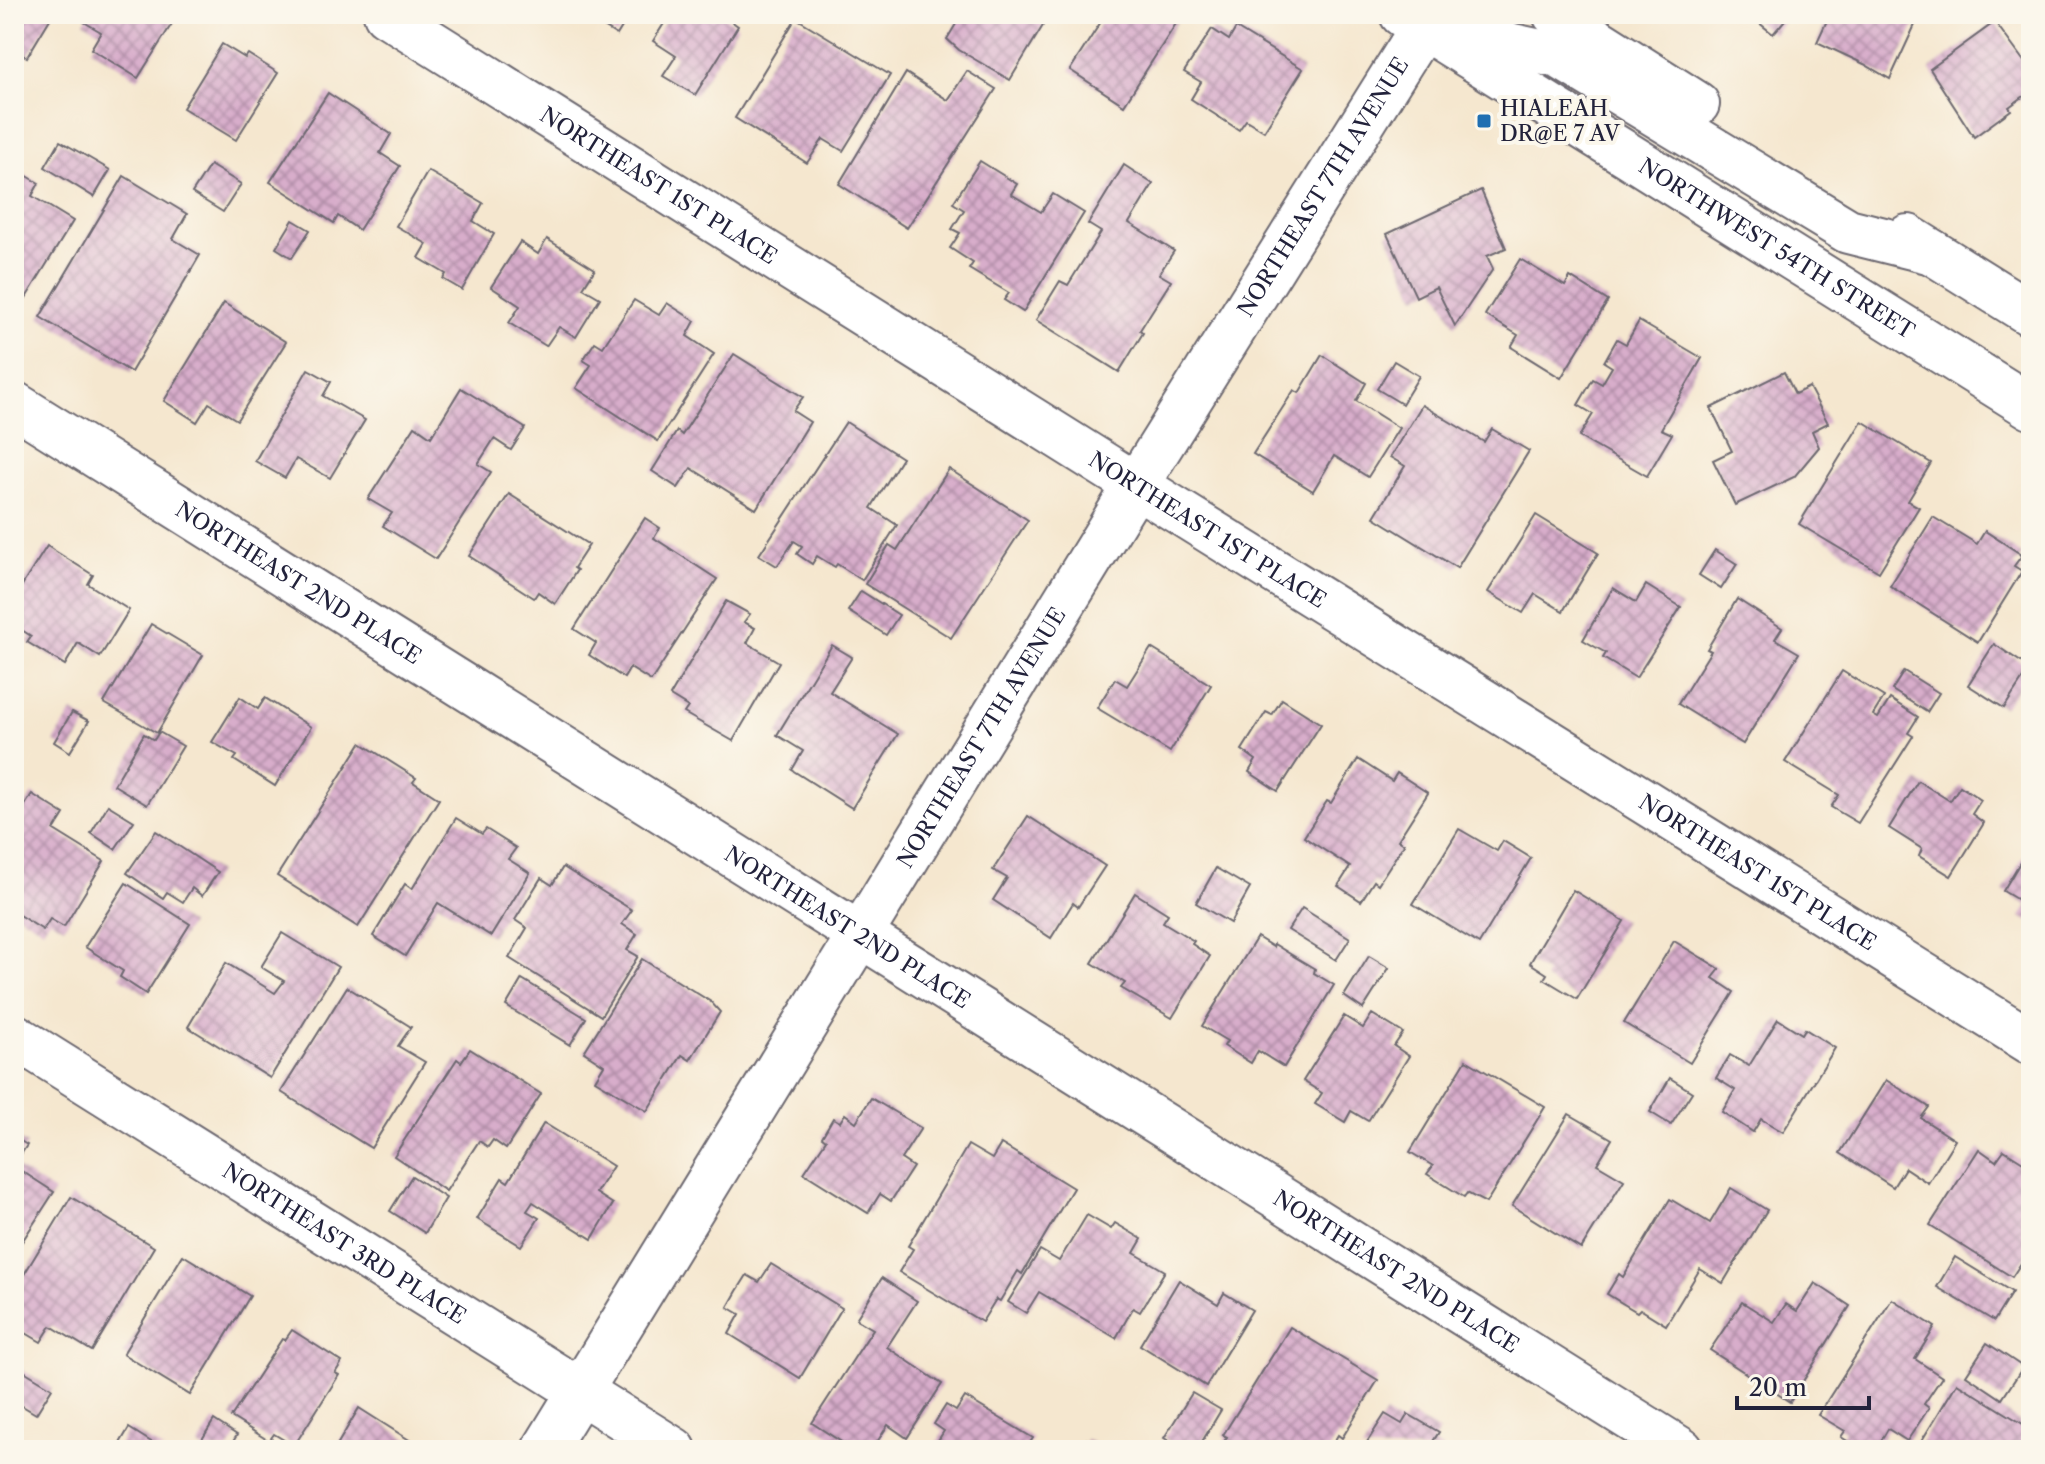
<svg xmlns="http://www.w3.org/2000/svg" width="2045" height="1464" font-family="'Libre Caslon Text',serif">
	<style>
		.building { fill: url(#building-cross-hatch) }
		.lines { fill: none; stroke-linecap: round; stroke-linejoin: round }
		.street-casing { stroke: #6c676f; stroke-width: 48 }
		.secondary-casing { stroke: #6c676f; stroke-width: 48 }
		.street { stroke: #fff; stroke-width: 44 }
		.secondary { stroke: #fff; stroke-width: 44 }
		.poi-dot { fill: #1f6fb2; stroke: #fbf7ec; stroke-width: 3 }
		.labels { text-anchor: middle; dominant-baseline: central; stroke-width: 8; stroke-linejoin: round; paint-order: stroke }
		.poi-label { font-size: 22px; fill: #22223b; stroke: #fbf7ec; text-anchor: start }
		.street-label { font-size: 22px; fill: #22223b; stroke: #fbf7ec }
	</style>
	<defs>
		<pattern id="building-cross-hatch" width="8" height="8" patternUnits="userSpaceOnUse" patternTransform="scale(2)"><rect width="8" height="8" fill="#d8adcb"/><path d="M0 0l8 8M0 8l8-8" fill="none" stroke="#af8ca6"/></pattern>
	</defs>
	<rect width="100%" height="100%" fill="#fbf7ec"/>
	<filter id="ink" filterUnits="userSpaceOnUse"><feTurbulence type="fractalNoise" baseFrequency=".0125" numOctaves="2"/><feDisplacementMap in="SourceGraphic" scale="16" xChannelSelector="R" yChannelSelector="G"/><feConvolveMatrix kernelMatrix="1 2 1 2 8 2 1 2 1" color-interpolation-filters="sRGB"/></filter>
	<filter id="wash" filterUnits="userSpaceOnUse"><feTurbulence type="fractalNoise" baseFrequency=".006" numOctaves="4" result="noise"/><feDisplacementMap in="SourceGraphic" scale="32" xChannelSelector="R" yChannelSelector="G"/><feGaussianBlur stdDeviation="1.8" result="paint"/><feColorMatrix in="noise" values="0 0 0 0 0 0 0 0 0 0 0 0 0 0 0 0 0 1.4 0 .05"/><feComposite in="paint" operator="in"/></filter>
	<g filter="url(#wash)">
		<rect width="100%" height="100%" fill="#f5e7cf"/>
		<g id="blocks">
			<!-- building -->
			<g class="building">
				<polygon points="14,14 53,14 27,57 14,49"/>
				<polygon points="89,14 178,14 138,78 91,49 101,32 84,22"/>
				<polygon points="583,14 630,14 617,35"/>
				<polygon points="670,14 721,14 738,26 695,95 663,76 676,56 653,41"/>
				<polygon points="962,14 1050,14 1010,80 959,50 947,39"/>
				<polygon points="1106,14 1165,14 1177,22 1124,105 1070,70"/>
				<polygon points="1748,14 1790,14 1773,34"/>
				<polygon points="1830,14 1920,14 1890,79 1864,64 1817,42"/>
				<polygon points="796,18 890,75 843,151 823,139 807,163 735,118"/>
				<polygon points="1995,22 2031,71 2031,91 2009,107 2011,110 1974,137 1930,69"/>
				<polygon points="1236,28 1303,69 1264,131 1246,120 1239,130 1191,99 1201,82 1184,72 1212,29 1229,40"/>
				<polygon points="222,44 245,58 248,54 278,73 236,140 183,108"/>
				<polygon points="967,71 996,89 907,228 839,184 906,73 948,100"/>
				<polygon points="328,93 391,134 380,153 400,166 359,230 338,216 334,223 270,182"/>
				<polygon points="60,141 110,170 94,197 45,167"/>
				<polygon points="980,161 1017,184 1011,194 1041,212 1053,194 1084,213 1023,312 1004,300 1009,293 969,269 973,263 950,248 960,233 952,229 964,210 953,203"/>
				<polygon points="210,165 241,184 223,212 192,193"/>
				<polygon points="1124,165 1153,184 1129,223 1174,251 1159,274 1171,281 1140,330 1143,333 1119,372 1036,320 1060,281 1068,285 1101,232 1088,224"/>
				<polygon points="14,168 39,183 32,196 73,221 21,306 14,302"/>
				<polygon points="428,171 483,203 473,221 494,234 462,290 443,279 446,274 419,258 427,244 396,226"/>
				<polygon points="124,176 187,214 173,239 200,255 131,372 40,317"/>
				<polygon points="1481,190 1506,248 1487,256 1493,269 1455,326 1436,287 1416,297 1387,234"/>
				<polygon points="293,220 310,230 292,258 276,248"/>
				<polygon points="547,239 595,269 583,288 600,298 576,337 559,327 546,346 509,323 520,306 491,287 520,242 538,254"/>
				<polygon points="1520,259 1565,286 1570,277 1608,301 1561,378 1511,347 1518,335 1485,315"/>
				<polygon points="634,300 659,315 667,303 695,321 687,336 714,354 658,441 576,388 591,365 583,360 595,342 603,347"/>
				<polygon points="224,303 286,342 237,420 209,403 197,422 164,401"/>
				<polygon points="1639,321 1702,358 1661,429 1672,434 1647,476 1579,437 1593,414 1578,405 1593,379 1602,384 1612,367 1604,362 1617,339 1626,344"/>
				<polygon points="734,354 803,397 793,411 810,422 756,509 691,468 678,488 652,471 677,431 682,435"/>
				<polygon points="1322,355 1366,383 1356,401 1399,428 1368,477 1334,456 1313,491 1253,454 1294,390 1299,393"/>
				<polygon points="1394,361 1419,376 1402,404 1377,389"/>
				<polygon points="308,369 331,382 323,396 365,420 330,478 296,459 285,478 255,461"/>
				<polygon points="1784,372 1795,394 1809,387 1828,423 1812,431 1819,447 1794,477 1735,505 1713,460 1732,451 1711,408"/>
				<polygon points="461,388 525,428 511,450 494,439 478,464 491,472 436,559 383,526 392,513 368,499 415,426 431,437"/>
				<polygon points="1422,405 1484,442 1492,429 1529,451 1457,568 1374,517 1405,466 1390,457"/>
				<polygon points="1862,421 1931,463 1908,501 1919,507 1879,572 1799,524"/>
				<polygon points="846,422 902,458 871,508 897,525 862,580 837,564 835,567 817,556 812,564 797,554 802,546 794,541 777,566 759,555"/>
				<polygon points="949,469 1028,520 951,638 865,584 889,545 897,550"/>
				<polygon points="509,494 589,545 574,568 577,570 555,604 538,592 534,598 469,556"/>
				<polygon points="1536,515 1598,553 1563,611 1535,594 1523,613 1488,592"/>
				<polygon points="1933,517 1977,544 1985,531 2022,555 2014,566 2022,571 1978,642 1890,586"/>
				<polygon points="645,518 660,528 654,538 717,579 651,681 630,668 624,678 589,655 596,643 574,629"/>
				<polygon points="47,546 93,575 88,584 129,610 100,657 78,643 65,665 27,642 31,636 14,625 14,598"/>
				<polygon points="1715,550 1737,564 1721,589 1699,575"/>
				<polygon points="1646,585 1681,607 1636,678 1603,658 1606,653 1583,640 1613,588 1636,602"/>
				<polygon points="861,591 899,615 886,635 848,611"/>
				<polygon points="1737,599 1782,628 1775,639 1799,653 1743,744 1678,704 1711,651 1707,649"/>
				<polygon points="726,601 750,614 744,622 755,628 747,643 779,662 733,741 684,713 688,707 670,696"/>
				<polygon points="151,624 203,655 157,733 104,703"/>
				<polygon points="1994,644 2030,668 2004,708 1968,685"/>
				<polygon points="832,645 852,657 830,692 898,734 852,808 792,770 803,751 777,735"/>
				<polygon points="1151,648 1211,685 1170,752 1097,708 1115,679 1127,686"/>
				<polygon points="1842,671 1884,697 1873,715 1878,718 1890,699 1918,717 1908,733 1913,736 1858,823 1831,807 1839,795 1785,762"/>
				<polygon points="1904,671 1939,693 1927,712 1892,690"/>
				<polygon points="240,697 258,709 265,698 311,727 275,786 234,760 237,756 212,742"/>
				<polygon points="1282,699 1321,724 1278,791 1249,772 1256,760 1242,750 1266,712 1272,715"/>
				<polygon points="72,712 89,721 70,752 54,742"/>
				<polygon points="159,732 183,746 147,805 114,785 144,734 154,740"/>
				<polygon points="361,743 416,778 413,782 439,799 358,927 277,876"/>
				<polygon points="1358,759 1392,781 1397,773 1428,793 1398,840 1404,844 1378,884 1374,881 1361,901 1338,886 1350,867 1304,837 1327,801 1331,803"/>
				<polygon points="1918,781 1950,801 1960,786 1981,800 1972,814 1984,823 1951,876 1919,856 1922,849 1889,828"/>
				<polygon points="32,794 64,814 54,830 104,861 64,927 50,919 43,930 14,912 14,845 17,841 14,839 14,823"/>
				<polygon points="108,805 134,821 115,849 91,833"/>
				<polygon points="1028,816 1105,866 1078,907 1073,903 1051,938 993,900 1007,878 993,870"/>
				<polygon points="456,818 482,834 486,829 516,848 508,859 530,873 491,936 438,903 405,956 373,936 405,884 412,889"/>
				<polygon points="1459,829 1497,851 1503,841 1531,858 1479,944 1413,904"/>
				<polygon points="156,831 218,872 202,896 192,888 183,902 167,892 163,898 127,873"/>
				<polygon points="2031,844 2031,923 2021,917 2028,906 2003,891"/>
				<polygon points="563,867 632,910 622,924 637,934 627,950 638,956 601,1016 509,958 527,928 515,920 541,878 552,885"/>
				<polygon points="1216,868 1250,888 1230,923 1196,903"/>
				<polygon points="126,883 190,924 146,994 120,977 123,971 85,947"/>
				<polygon points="1573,890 1624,921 1577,999 1544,979 1547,974 1530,963"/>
				<polygon points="1135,893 1168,914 1163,922 1194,941 1192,944 1210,956 1172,1018 1121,988 1125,983 1092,963"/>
				<polygon points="1302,908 1350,938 1336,960 1288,930"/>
				<polygon points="282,933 338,967 270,1078 188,1027 226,963 275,993 284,981 261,967"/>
				<polygon points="1257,937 1273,947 1274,944 1295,957 1315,969 1314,973 1334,985 1284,1067 1258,1051 1251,1063 1224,1046 1227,1041 1202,1026"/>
				<polygon points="1674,941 1720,969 1713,978 1734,992 1690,1063 1624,1023"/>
				<polygon points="1369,956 1389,968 1363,1009 1344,996"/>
				<polygon points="642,959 711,1002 720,1012 690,1060 682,1055 647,1111 595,1080 604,1065 584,1052"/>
				<polygon points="522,979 586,1018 570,1045 506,1006"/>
				<polygon points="347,987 411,1027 398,1046 425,1062 371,1148 281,1092"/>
				<polygon points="1372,1014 1403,1033 1394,1046 1409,1056 1368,1121 1351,1111 1345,1122 1315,1104 1322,1093 1303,1081 1344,1016 1363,1028"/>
				<polygon points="1778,1019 1802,1034 1805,1029 1835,1048 1783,1132 1761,1119 1753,1132 1722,1112 1735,1090 1716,1078 1730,1055 1749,1066"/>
				<polygon points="470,1049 541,1094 506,1149 493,1140 488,1147 479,1141 446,1191 394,1156 457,1059 461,1062"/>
				<polygon points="1466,1060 1545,1107 1486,1203 1467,1193 1464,1197 1427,1174 1433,1166 1410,1152"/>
				<polygon points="1670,1078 1692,1092 1671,1125 1650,1112"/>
				<polygon points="1886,1080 1929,1107 1921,1118 1955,1140 1928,1183 1905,1168 1893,1187 1840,1153"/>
				<polygon points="871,1098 921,1128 901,1159 913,1167 891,1201 880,1194 868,1213 804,1173 826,1140 822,1137 833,1118 840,1122 845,1114 856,1122"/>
				<polygon points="1569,1114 1612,1139 1597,1164 1624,1180 1581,1249 1512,1206"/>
				<polygon points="544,1123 613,1166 596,1193 613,1204 592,1239 533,1202 527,1211 539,1218 521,1246 477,1219 502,1178 508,1182"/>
				<polygon points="14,1137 27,1145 14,1165"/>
				<polygon points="1001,1144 1073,1188 1022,1274 1018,1271 1000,1301 996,1299 982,1322 899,1272 913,1249 908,1246 968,1145 992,1159"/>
				<polygon points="1979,1149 1996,1161 2004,1150 2031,1167 2031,1248 2012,1277 1930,1225"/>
				<polygon points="14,1166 54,1192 14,1254"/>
				<polygon points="412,1176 446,1198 425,1233 390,1211"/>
				<polygon points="1731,1188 1767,1210 1723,1283 1700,1269 1666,1325 1640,1309 1637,1312 1607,1294 1619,1274 1623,1277 1670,1199 1710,1223"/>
				<polygon points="71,1197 154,1247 92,1351 51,1326 41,1342 14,1326 14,1291"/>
				<polygon points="1087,1215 1111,1229 1115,1223 1142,1239 1134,1253 1165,1271 1140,1312 1133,1308 1116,1338 1039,1292 1026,1313 1008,1302 1040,1250 1059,1261"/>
				<polygon points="183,1255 250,1296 190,1395 123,1354"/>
				<polygon points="1955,1257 2012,1292 1994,1321 1937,1287"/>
				<polygon points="771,1264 842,1308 800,1378 729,1334 740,1314 728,1307 737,1291 747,1275 759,1282"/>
				<polygon points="882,1278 917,1301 887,1347 942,1384 907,1438 888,1425 872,1450 854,1450 812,1423 873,1329 856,1319"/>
				<polygon points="1179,1280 1218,1304 1224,1293 1252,1310 1206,1386 1140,1345"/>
				<polygon points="1815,1283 1850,1306 1790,1402 1710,1350 1742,1302 1774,1322 1786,1304 1797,1311"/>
				<polygon points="1892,1299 1935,1327 1915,1359 1942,1377 1924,1404 1929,1408 1907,1441 1888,1429 1876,1450 1862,1450 1841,1437 1845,1431 1818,1415"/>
				<polygon points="1290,1327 1378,1380 1342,1438 1338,1435 1329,1450 1257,1450 1254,1448 1253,1450 1223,1450 1220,1448 1227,1437 1223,1435"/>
				<polygon points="292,1330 342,1362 335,1373 339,1375 294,1446 274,1434 269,1441 231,1417 282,1339 285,1340"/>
				<polygon points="1987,1343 2023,1367 2002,1399 1966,1375"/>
				<polygon points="14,1365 52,1388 36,1414 14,1401"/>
				<polygon points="1957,1383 2031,1429 2031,1450 1916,1450"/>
				<polygon points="1192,1393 1221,1410 1197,1450 1184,1450 1164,1438"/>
				<polygon points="965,1397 1033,1438 1025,1450 932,1450 944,1431 934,1424 946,1405 956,1411"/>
				<polygon points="359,1408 425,1450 334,1450"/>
				<polygon points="1385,1414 1402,1424 1408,1414 1439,1432 1432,1443 1444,1450 1362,1450"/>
				<polygon points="214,1420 237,1435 228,1450 205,1450 198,1446"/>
				<polygon points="129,1428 164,1450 116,1450"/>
				<polygon points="1087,1439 1104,1450 1081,1450"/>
			</g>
		</g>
	</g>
	<g filter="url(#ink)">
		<use href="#blocks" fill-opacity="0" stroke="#6c676f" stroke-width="2"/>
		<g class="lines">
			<defs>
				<g id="street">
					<path id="s1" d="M386,14l750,471 895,557"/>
					<path id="s2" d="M14,404l1667,1046"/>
					<path id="s3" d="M14,1036l660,414"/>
					<path id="s4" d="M544,1450l592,-965 287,-458"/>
				</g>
				<g id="secondary">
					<path id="s5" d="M1402,14l629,393"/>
					<polyline points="1555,14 1697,104"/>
					<polyline points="1452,33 1559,56 1848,231 1932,252"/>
					<polyline points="1908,237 2031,314"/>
				</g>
			</defs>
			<!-- street casing -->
			<use href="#street" class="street-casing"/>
			<!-- secondary casing -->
			<use href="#secondary" class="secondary-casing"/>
			<!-- street -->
			<use href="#street" class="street"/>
			<!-- secondary -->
			<use href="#secondary" class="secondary"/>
		</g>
	</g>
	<!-- markers -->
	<rect class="poi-dot" x="1476" y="113" width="16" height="16" rx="4"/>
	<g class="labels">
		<!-- poi labels -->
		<g class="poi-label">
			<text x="1500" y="108">HIALEAH<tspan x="1500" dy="25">DR@E 7 AV</tspan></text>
		</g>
		<!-- street labels -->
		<g class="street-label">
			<text stroke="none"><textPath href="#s1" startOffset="322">NORTHEAST 1ST PLACE</textPath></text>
			<text stroke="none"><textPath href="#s4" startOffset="1484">NORTHEAST 7TH AVENUE</textPath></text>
			<text stroke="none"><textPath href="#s5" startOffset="442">NORTHWEST 54TH STREET</textPath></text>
			<text stroke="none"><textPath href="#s1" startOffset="970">NORTHEAST 1ST PLACE</textPath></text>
			<text stroke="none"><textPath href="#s2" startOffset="336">NORTHEAST 2ND PLACE</textPath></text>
			<text stroke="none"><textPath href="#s4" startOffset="836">NORTHEAST 7TH AVENUE</textPath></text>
			<text stroke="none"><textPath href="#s1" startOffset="1618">NORTHEAST 1ST PLACE</textPath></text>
			<text stroke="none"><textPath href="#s2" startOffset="984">NORTHEAST 2ND PLACE</textPath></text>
			<text stroke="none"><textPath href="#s3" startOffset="390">NORTHEAST 3RD PLACE</textPath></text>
			<text stroke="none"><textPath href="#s2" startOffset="1632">NORTHEAST 2ND PLACE</textPath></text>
		</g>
	</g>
	<!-- margin -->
	<rect width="2045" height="1464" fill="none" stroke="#fbf7ec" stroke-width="48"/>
	<!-- scale -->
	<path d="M1737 1396v12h132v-12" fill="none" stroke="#22223b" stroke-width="4"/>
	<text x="1749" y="1396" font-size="24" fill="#22223b" stroke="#fbf7ec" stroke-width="6" paint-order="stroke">20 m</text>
</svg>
